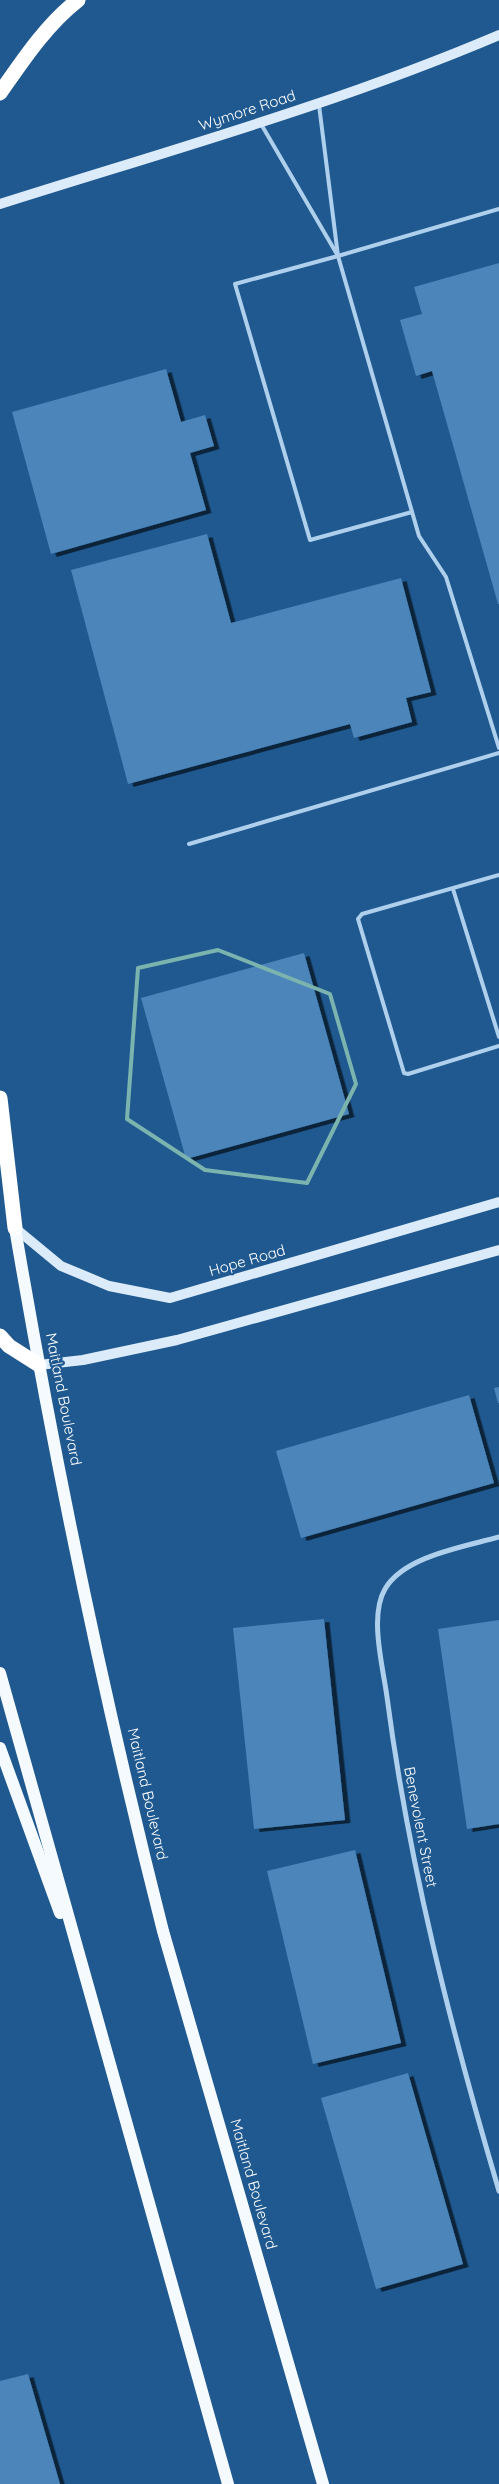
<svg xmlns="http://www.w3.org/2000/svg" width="499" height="2484" font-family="Quicksand,sans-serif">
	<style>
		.building { fill: #4b85b9; filter: url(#shadow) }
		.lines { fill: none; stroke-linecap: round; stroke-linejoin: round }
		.service { stroke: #afd0ed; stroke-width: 4 }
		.minor { stroke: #afd0ed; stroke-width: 5 }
		.secondary { stroke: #dbebfa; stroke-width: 10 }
		.primary { stroke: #f5faff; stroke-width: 12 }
		.motorway { stroke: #fff; stroke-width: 15 }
		.marked { fill: none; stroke: #7bb4af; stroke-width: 4; stroke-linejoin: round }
		.labels { text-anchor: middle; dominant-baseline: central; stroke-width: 4.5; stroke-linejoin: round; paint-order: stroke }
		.street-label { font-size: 15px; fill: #fff; stroke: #1f5990 }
	</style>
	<defs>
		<filter id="shadow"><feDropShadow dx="5.5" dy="3" stdDeviation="0" flood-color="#0009"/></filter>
	</defs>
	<rect width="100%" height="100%" fill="#1f5990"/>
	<!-- building -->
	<g class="building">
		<polygon points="499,263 499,604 498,604 432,371 416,376 400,320 422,314 414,287"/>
		<polygon points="166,369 181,422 205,415 214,446 190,453 206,510 51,554 12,412"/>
		<polygon points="207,534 231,623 401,578 431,692 406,698 412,722 354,738 350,724 128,784 71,570"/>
		<polygon points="304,953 349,1114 186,1159 141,998"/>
		<polygon points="499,1387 499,1403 498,1403 494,1388"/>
		<polygon points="469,1395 494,1483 301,1538 276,1451"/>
		<polygon points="324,1619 345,1820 254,1829 233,1628"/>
		<polygon points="499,1620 499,1824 467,1829 438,1629"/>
		<polygon points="355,1850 401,2043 313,2064 267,1871"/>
		<polygon points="408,2073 463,2264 376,2289 321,2098"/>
		<polygon points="28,2374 60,2484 0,2484 0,2381"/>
	</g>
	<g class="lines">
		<!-- service -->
		<g class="service">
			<polyline points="319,105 338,256 499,209"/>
			<polyline points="261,124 338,256 419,536 446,577 499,748"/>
			<polyline points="338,256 235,284 310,540 412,512"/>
			<polyline points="189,844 499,753"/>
			<polyline points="499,875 362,914 358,919 404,1073 408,1074 499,1046"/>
			<polyline points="453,889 499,1037"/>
		</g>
		<!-- minor -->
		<path class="minor" d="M499,1537c-35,10 -95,19 -114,52 -16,27 -2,78 2,108 22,168 64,332 112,494"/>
		<!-- secondary -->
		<g class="secondary">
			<path d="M0,204c167,-53 337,-100 499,-169"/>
			<polyline points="15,1228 61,1266 109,1286 170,1298 499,1202"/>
			<polyline points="39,1365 83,1360 177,1340 499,1250"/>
		</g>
		<!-- primary -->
		<g class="primary">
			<path d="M15,1228c40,236 89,471 148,703l160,553"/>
			<polyline points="0,1673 228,2484"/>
			<polyline points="0,1748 60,1913"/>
		</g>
		<!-- motorway -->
		<g class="motorway">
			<path d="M0,93c23,-33 46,-68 78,-93"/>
			<polyline points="0,1098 15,1228"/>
			<polyline points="0,1336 9,1346 39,1365"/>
		</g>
	</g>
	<!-- marked area -->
	<path class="marked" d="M218,950l112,44 26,90 -49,99 -102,-13 -78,-51 11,-151z"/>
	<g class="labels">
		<!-- street labels -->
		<g class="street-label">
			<text transform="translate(247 110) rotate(-18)">Wymore Road</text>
			<text transform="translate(247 1260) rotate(-16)">Hope Road</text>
			<text transform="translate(64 1399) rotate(79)">Maitland Boulevard</text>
			<text transform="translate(148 1794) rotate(77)">Maitland Boulevard</text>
			<text transform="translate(421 1827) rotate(79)">Benevolent Street</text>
			<text transform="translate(254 2184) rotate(74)">Maitland Boulevard</text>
		</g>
	</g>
</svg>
